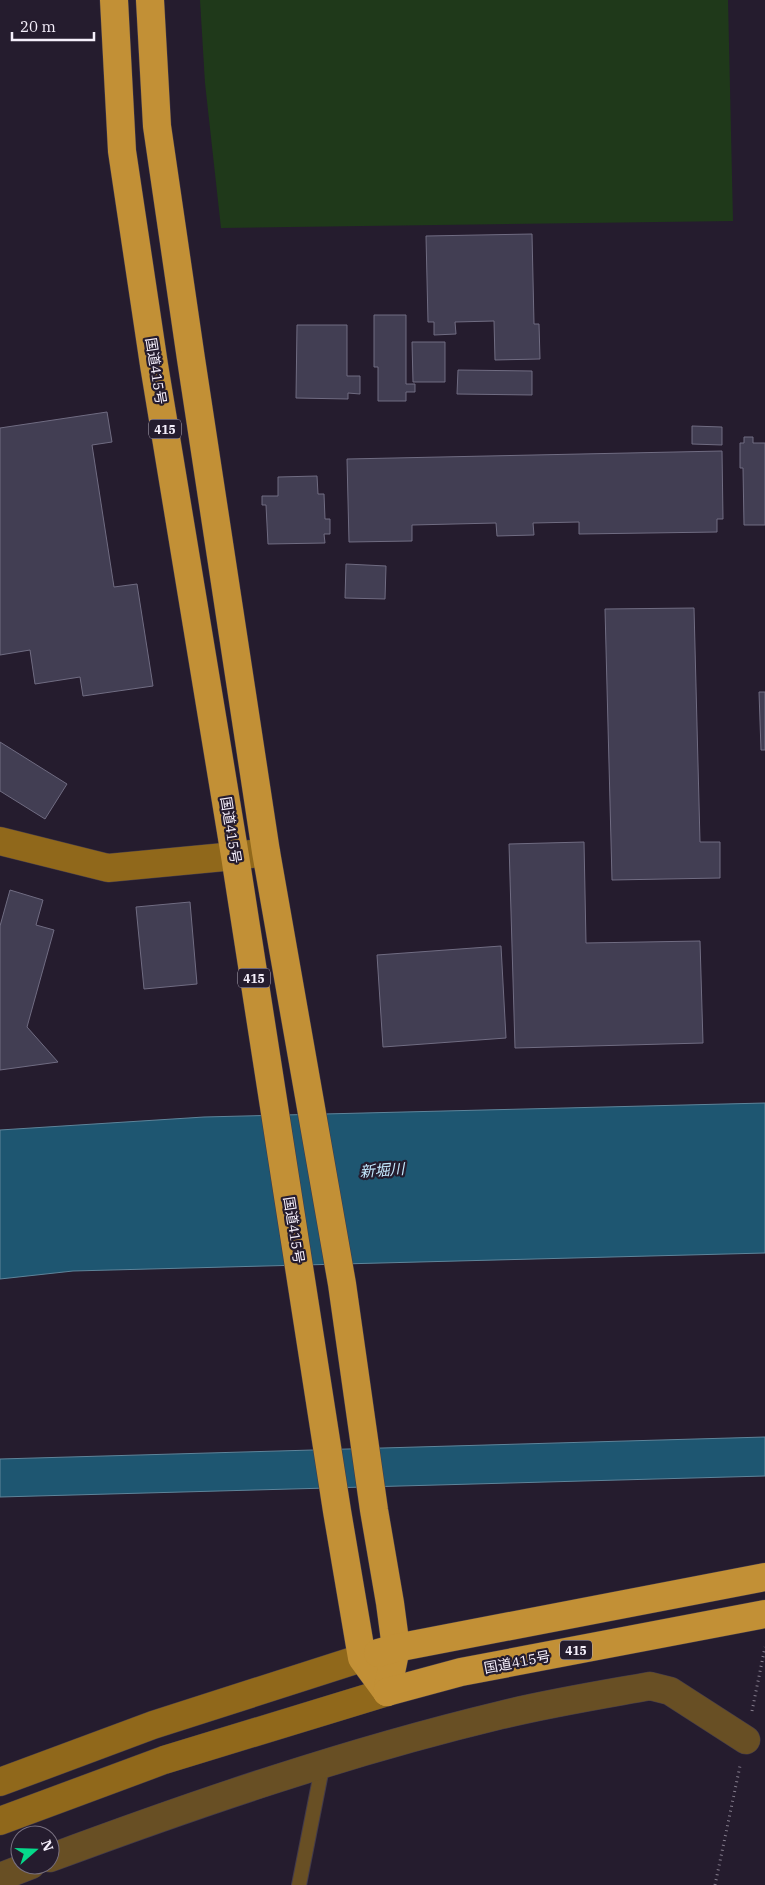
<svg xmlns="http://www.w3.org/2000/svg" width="765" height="1885" font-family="'IBM Plex Serif','Noto Sans JP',serif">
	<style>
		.green { fill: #1f391a }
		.water { fill: #1e5671; stroke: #5e849a }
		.building { fill: #423e53; stroke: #706c82 }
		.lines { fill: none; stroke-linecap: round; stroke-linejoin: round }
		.lane-casing { stroke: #423a4b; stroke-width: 16 }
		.street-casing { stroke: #423a4b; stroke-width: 29 }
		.secondary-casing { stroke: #423a4b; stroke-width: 29 }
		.highway-casing { stroke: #423a4b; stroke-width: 29 }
		.path { stroke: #857d8d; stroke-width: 3; stroke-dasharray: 1 4; stroke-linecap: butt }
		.lane { stroke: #684f24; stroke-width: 14 }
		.street { stroke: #684f24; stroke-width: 28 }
		.secondary { stroke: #90681b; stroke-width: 28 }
		.highway { stroke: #c29036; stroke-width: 28 }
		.labels { text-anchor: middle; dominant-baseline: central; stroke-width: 4.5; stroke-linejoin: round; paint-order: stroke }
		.shield { fill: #251c2e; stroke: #b7b0be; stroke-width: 1 }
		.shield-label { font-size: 12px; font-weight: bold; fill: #f5effb }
		.street-label { font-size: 14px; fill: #f5effb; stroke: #251c2e }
		.water-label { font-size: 15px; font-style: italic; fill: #c5eaff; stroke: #251c2e }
	</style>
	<rect width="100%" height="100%" fill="#251c2e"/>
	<!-- green -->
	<polygon class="green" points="200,0 728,0 733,221 221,228 205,83"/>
	<!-- water -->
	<g class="water">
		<polygon points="765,1103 765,1253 73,1271 0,1279 0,1130 204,1117"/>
		<polygon points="765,1437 765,1476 0,1497 0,1459"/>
	</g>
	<!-- building -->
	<g class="building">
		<polygon points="532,234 534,324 539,324 540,359 495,360 494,321 455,322 456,334 434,335 434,322 428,322 426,236"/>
		<polygon points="374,315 406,315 406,384 415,384 415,392 406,392 406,401 378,401 378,367 374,367"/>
		<polygon points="297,325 347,325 347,376 360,376 360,394 348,393 348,399 296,398"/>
		<polygon points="412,342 445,342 445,382 413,382"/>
		<polygon points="458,370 532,371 532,395 457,394"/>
		<polygon points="107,412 112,442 92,445 114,587 137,584 153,686 83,696 80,677 35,684 30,650 0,655 0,428"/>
		<polygon points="692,426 722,427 722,445 692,444"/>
		<polygon points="744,437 753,437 753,443 765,443 765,525 744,525 743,468 740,468 740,443 744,443"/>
		<polygon points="722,451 723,519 717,519 717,532 579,534 579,522 533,523 534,535 497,536 496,523 412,525 412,541 349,542 347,459"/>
		<polygon points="317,476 318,494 324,494 325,519 330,519 330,534 324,534 325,543 268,544 266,505 262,505 262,496 278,496 278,477"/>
		<polygon points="346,564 386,566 385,599 345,598"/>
		<polygon points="694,608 700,842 720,842 720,878 612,880 605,609"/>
		<polygon points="759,692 765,692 765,750 761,750"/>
		<polygon points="0,742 67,784 45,819 0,791"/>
		<polygon points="584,842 586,943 700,941 703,1043 515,1048 509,844"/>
		<polygon points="10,890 43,900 36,925 54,930 27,1027 58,1062 0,1070 0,926"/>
		<polygon points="190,902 197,984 144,989 136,907"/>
		<polygon points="501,946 506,1038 383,1047 377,955"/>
	</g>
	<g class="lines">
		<defs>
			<polyline id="lane" points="299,1885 323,1763"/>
			<g id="street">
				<path d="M50,1858c148,-55 297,-106 451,-143 49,-12 99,-20 149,-29l20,5 76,49"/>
				<polyline points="0,1877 31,1865"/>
			</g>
			<g id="secondary">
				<polyline points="0,841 108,868 235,856 266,852"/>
				<polyline points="0,1782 153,1725 362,1658"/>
				<polyline points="0,1821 164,1760 387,1692"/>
			</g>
			<g id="highway">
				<polyline points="114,0 122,151 154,365 235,856 337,1511 362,1658 387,1692"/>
				<polyline points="150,0 157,126 191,359 266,852 342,1284 374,1510 390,1603 396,1648 387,1692"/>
				<polyline points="378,1653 396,1648 765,1577"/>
				<polyline points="387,1692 461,1672 765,1614"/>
			</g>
		</defs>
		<!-- lane casing -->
		<use href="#lane" class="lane-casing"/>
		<!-- street casing -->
		<use href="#street" class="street-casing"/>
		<!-- secondary casing -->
		<use href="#secondary" class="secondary-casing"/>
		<!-- highway casing -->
		<use href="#highway" class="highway-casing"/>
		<!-- path -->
		<g class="path">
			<polyline points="752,1711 765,1647"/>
			<polyline points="715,1885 740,1766"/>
		</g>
		<!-- lane -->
		<use href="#lane" class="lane"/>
		<!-- street -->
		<use href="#street" class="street"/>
		<!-- secondary -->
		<use href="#secondary" class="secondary"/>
		<!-- highway -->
		<use href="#highway" class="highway"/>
	</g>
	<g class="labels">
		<!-- shield labels -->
		<g class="shield">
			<rect x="149" y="419.5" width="32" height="19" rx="4"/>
			<rect x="238" y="968.5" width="32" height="19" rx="4"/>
			<rect x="560" y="1640.5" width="32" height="19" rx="4"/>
		</g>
		<g class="shield-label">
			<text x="165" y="429">415</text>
			<text x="254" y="978">415</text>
			<text x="576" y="1650">415</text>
		</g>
		<!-- street labels -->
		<g class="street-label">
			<text transform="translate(156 371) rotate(81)">国道415号</text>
			<text transform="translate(231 830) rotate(81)">国道415号</text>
			<text transform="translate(294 1230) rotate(81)">国道415号</text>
			<text transform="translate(517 1662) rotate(-11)">国道415号</text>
		</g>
		<!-- water labels -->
		<g class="water-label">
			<text transform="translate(382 1170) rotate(-4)">新堀川</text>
		</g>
	</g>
	<!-- north arrow -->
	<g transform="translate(35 1850) rotate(70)"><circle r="24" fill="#251c2e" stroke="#787080"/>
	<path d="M0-4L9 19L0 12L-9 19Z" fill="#06d98b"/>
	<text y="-8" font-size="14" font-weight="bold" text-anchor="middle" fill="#f5effb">N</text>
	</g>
	<!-- scale -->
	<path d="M12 32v8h82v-8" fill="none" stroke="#f5effb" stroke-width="2.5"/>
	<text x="20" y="32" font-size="15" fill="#f5effb" stroke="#251c2e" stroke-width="4" paint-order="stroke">20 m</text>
</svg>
